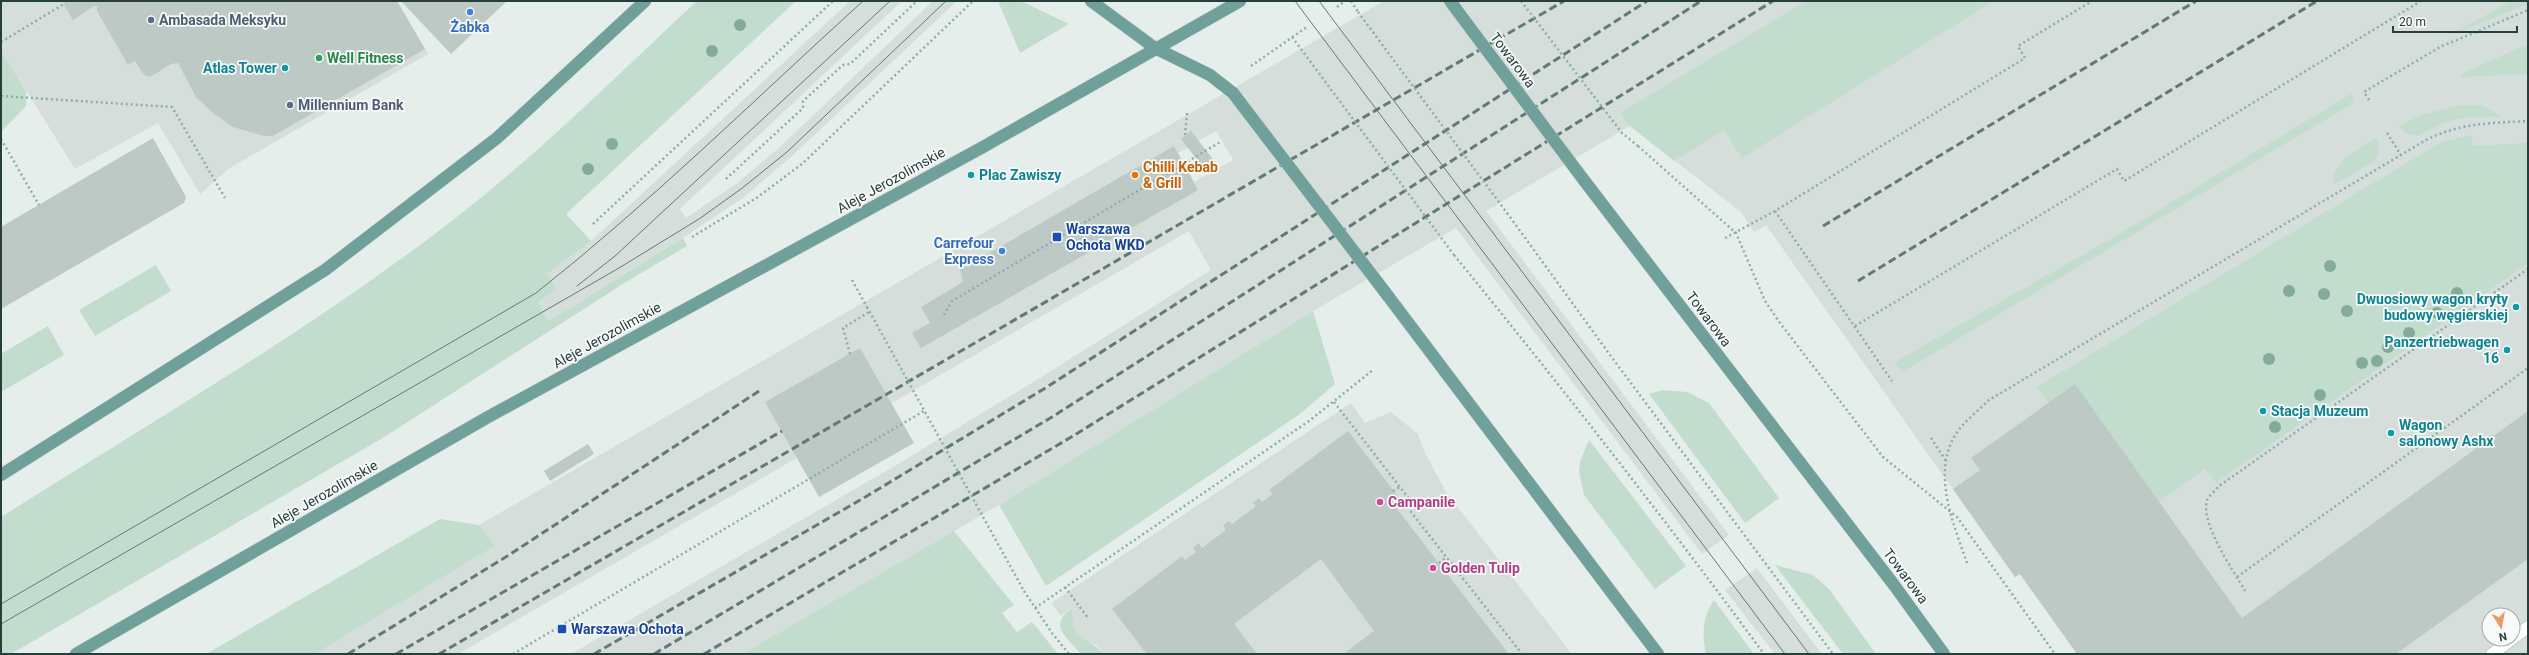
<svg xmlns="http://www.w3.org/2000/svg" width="2529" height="655" font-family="Roboto,sans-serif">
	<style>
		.built { fill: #d5dedb; fill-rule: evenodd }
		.green { fill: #c2ddcd }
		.building { fill: #bcc9c5 }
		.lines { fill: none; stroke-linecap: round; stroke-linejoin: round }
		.minor-casing { stroke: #a9b6b4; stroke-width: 13 }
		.major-casing { stroke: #c2c9c8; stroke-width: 13 }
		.path { stroke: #8aafa8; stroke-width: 2.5; stroke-dasharray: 2 3; stroke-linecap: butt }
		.minor { stroke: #fff; stroke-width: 12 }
		.major { stroke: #6fa09a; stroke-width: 12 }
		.tram { stroke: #617a77; stroke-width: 1 }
		.rail { stroke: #617a77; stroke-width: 3; stroke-dasharray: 8 4; stroke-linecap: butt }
		.major-bridge-casing { stroke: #c2c9c8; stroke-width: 13; stroke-linecap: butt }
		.path-bridge { stroke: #8aafa8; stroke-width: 2.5; stroke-dasharray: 2 3; stroke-linecap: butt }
		.major-bridge { stroke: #6fa09a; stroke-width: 12 }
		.tree { fill: #84aa99 }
		.shop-dot { fill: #3f7fe0; stroke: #f7faf9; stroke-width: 1.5 }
		.service-dot { fill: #5c6f8a; stroke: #f7faf9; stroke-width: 1.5 }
		.leisure-dot { fill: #2e9e5b; stroke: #f7faf9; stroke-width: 1.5 }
		.culture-dot { fill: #0f9aa8; stroke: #f7faf9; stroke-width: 1.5 }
		.food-dot { fill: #e8710a; stroke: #f7faf9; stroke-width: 1.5 }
		.transit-dot { fill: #1a4fb4; stroke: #f7faf9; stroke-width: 1.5 }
		.hotel-dot { fill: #d1479c; stroke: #f7faf9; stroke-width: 1.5 }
		.labels { text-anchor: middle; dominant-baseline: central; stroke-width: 3.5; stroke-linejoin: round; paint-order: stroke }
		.service-label { font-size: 14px; font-weight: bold; fill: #4e5e75; stroke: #f7faf9; text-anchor: start }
		.shop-label { font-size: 14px; font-weight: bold; fill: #366cbe; stroke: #f7faf9 }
		.leisure-label { font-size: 14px; font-weight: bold; fill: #27864d; stroke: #f7faf9; text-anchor: start }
		.street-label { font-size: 14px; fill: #263f3c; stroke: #f7faf9 }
		.culture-label { font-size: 14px; font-weight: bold; fill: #0d838f; stroke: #f7faf9; text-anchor: end }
		.food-label { font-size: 14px; font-weight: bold; fill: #c56008; stroke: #f7faf9; text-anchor: start }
		.transit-label { font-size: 14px; font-weight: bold; fill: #164399; stroke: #f7faf9; text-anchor: start }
		.hotel-label { font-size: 14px; font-weight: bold; fill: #b23c85; stroke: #f7faf9; text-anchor: start }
	</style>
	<rect width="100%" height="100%" fill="#e6eeec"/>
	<!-- built -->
	<g class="built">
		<polygon points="1,1 397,1 428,54 228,169 200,194 158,123 75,169 1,50"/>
		<polygon points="850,1 902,1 680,209 686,218 736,184 781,146 933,1 956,2 792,156 744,197 683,238 549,321 538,302 557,289 547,274 591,241"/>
		<path d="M1384,1h1144v653h-451l-57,-80 -5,3 -249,-352 -12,7 -13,-20 -111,-86 -144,85 243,324 -27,19 -246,-326 -143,83 -314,194 -257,149h-171l327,-190 142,-86 171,-108 -22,-39 -731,423h-143l180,-108 -16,-21zM1216,131l17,29 -39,22 -16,-29zM2489,615h24v24h-24z"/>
		<polygon points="1351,403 1365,423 1391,412 1418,434 1425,453 1446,492 1572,654 1104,654 1097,645 1089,643 1079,635 1074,628 1070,609 1061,616 1051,603"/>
		<polygon points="1757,568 1765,579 1822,654 1775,654 1725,590"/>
	</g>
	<!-- green -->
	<g class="green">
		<path d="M697,1h99l-230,213 25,27 -44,33 10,15 -19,13 11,19 134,-83 4,8 -61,36 -245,157 -370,215h-10v-137c152,-96 310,-187 452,-297 87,-67 164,-145 244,-219z"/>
		<polygon points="998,1 1021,1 1069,24 1020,53"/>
		<polygon points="1806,1 1994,1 1742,158 1724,130 1674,161 1630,126 1620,113"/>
		<polygon points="2510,1 2528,1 2528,4 2452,35"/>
		<polygon points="2528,44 2528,74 2460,77 2463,73"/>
		<polygon points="1,50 26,91 26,106 1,132"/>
		<polygon points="2351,94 2355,102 1902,372 1895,362 2114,237"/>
		<polygon points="2461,105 2481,105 2501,116 2461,118 2443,123 2417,136 2407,134 2399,126 2421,115"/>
		<polygon points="2471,135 2473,146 2528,143 2528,263 2216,483 2205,469 2159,502 2075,385 2049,403 2037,387 2428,150 2443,142"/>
		<path d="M2377,138l3,11 -7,13 -36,21h-5c5,-26 24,-32 45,-45z"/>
		<polygon points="156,265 171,291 95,336 79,310"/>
		<polygon points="1313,311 1335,384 1300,414 1046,586 999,505"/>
		<polygon points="48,326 64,355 1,392 1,354"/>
		<polygon points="1663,390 1687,392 1709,403 1779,498 1745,523 1649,394"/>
		<polygon points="1589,440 1686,566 1655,589 1584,495 1579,472 1580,462"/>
		<polygon points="440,519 479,525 495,546 315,654 206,654"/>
		<polygon points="954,531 1014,605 1002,613 1017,632 1032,622 1058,654 742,654"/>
		<polygon points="1775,565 1813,575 1829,589 1876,654 1843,654"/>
		<path d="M1714,600l40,54h-48c-4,-21 -4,-36 8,-54z"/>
		<path d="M1071,609c2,6 1,12 3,18 6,14 21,16 30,27h-23c-14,-17 -33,-28 -10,-45z"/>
	</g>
	<!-- building -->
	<g class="building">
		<polygon points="62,1 397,1 425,49 273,136 264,136 233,127 213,113 196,97 178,63 171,64 150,77 144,75 135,61 128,65 97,11 97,6 94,6 73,20"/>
		<polygon points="401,1 507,1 451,54"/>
		<polygon points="1191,131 1215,162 1205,170 1181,139"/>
		<polygon points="153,138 186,197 184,203 1,309 1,227"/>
		<polygon points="1174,146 1198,190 921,348 912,333 930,323 921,307 963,282 960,270"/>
		<polygon points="860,348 914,443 819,497 765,402"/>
		<polygon points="2075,384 2242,618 2528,411 2528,559 2396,654 2077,654 2020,574 2015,577 1953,489 1980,470 1971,458"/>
		<polygon points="1348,431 1400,499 1394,505 1509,654 1343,654 1374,631 1321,559 1234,624 1257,654 1147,654 1112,609 1182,556 1185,560 1196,552 1193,548 1199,543 1202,548 1226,530 1223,525 1229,521 1232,524 1256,506 1253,503 1259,498 1262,502 1273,494 1269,490"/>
		<polygon points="588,444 594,454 550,481 544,471"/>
	</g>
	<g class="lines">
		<defs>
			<g id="minor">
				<polyline points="2513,638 2528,627"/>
				<polyline points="2492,654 2512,639"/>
			</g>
			<g id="major">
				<polyline points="1091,1 1155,48 1210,75 1233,93"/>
				<polyline points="1583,179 1894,585 1944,654"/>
				<polyline points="1388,296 1658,654"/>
				<polyline points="1,475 325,270 497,138 645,1"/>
				<polyline points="76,654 488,417 983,147 1240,1"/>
			</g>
		</defs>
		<!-- minor casing -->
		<use href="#minor" class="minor-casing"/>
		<!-- major casing -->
		<use href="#major" class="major-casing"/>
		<!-- path -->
		<g class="path">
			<polyline points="1351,1 1358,12"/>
			<polyline points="1337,7 1345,1"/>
			<polyline points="1292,37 1301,49"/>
			<polyline points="1,42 64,4"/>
			<polyline points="1251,66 1307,27"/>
			<polyline points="1,96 172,107 225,198"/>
			<polyline points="2369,100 2364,92 2440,47 2528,10"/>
			<polyline points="2387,133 2401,155"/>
			<polyline points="1185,135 1187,113"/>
			<polyline points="1,139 39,205"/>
			<polyline points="1638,146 1736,233 1765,301 1780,323 1883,457 1957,517 2055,654"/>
			<polyline points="726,179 803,108 803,101 843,65 850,64 917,1"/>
			<polyline points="1775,211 1892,381"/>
			<polyline points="1510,217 1610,355 1833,654"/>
			<polyline points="593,224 833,1"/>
			<polyline points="692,237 758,197 802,164 973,1"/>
			<polyline points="1725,238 1775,211 2017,63 2025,58 2018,46 2092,1"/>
			<path d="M1454,255c107,131 210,263 310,399"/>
			<polyline points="852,280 867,307"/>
			<polyline points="944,315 952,301 1222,141"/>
			<polyline points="1855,326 2117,169 2124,181 2421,1"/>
			<polyline points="1334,402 1410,500 1411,512 1522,654"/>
			<polyline points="1931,438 1946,461"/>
			<polyline points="1393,491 1400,487"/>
			<polyline points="1439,563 1447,557"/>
			<path d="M1967,563c-13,-38 -33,-83 -15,-122 7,-16 25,-29 37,-41l437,-260c34,-17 64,-17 102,-19"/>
			<polyline points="2237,577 2528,368"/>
			<polyline points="1065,587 1088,618"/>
			<polyline points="1024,591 1052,633 1069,654"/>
			<path d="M2245,591c-11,-20 -45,-67 -38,-91 2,-4 9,-10 12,-14l309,-217"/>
			<polyline points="1035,608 1309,421 1373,370"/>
			<polyline points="513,654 924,411"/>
		</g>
		<!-- minor -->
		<use href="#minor" class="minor"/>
		<!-- major -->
		<use href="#major" class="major"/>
		<!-- tram -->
		<g class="tram">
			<polyline points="1295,1 1785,654"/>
			<polyline points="1319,1 1809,654"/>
			<polyline points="577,286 615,256 890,1"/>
			<path d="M1,604l535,-311c114,-90 219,-194 327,-292"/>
			<polyline points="1,624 619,268 699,219 741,189 787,152 946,1"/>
		</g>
		<!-- rail -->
		<g class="rail">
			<polyline points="1823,226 2196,1"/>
			<polyline points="1858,281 2317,1"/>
			<polyline points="348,654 509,555 759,391"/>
			<polyline points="396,654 782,431"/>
			<polyline points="439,654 1564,1"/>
			<polyline points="594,654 867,496 1047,387 1647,1"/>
			<polyline points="654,654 1052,417 1701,1"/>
			<polyline points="704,654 1073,436 1773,1"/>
		</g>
		<defs>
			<g id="major-bridge">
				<polyline points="1450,1 1583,179"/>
				<polyline points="1233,93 1388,296"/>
			</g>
		</defs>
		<!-- major-bridge casing -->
		<use href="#major-bridge" class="major-bridge-casing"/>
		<!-- path-bridge -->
		<g class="path-bridge">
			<polyline points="1521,1 1622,133 1638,146"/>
			<polyline points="1358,12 1510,217"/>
			<polyline points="1301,49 1454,255"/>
			<polyline points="867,307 1024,591"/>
			<polyline points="850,354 843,328 869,312"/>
		</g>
		<!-- major-bridge -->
		<use href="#major-bridge" class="major-bridge"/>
	</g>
	<!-- trees -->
	<g class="tree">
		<circle cx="740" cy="25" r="6"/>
		<circle cx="712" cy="51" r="6"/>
		<circle cx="612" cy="144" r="6"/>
		<circle cx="588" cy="169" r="6"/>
		<circle cx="2330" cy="266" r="6"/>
		<circle cx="2289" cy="291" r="6"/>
		<circle cx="2457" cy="293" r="6"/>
		<circle cx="2324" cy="294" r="6"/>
		<circle cx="2347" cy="311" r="6"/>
		<circle cx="2437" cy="313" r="6"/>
		<circle cx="2409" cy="333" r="6"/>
		<circle cx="2388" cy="347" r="6"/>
		<circle cx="2269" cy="359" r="6"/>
		<circle cx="2377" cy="361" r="6"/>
		<circle cx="2362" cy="363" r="6"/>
		<circle cx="2320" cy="395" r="6"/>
		<circle cx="2275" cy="427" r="6"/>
	</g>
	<!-- markers -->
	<g class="shop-dot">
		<circle cx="470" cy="12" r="4"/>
		<circle cx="1002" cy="251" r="4"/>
	</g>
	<g class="service-dot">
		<circle cx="151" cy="20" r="4"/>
		<circle cx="290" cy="105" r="4"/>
	</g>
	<circle class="leisure-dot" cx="319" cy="58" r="4"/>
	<g class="culture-dot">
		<circle cx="285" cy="68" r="4"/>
		<circle cx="971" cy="175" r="4"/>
		<circle cx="2516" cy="307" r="4"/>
		<circle cx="2507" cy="350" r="4"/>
		<circle cx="2263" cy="411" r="4"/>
		<circle cx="2391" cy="433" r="4"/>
	</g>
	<circle class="food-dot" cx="1135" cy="175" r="4"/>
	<g class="transit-dot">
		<rect x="1052" y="232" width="10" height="10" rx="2"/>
		<rect x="557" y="624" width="10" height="10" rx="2"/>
	</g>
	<g class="hotel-dot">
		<circle cx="1380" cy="502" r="4"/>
		<circle cx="1433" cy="568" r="4"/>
	</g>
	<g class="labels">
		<!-- service labels -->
		<g class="service-label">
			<text x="159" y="20">Ambasada Meksyku</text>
			<text x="298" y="105">Millennium Bank</text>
		</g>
		<!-- shop labels -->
		<g class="shop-label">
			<text x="470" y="27">Żabka</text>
			<text x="994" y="243" text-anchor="end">Carrefour<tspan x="994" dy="16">Express</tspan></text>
		</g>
		<!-- leisure labels -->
		<g class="leisure-label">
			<text x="327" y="58">Well Fitness</text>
		</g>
		<!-- street labels -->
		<g class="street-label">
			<text transform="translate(1513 60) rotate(53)">Towarowa</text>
			<text transform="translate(891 180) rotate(-29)">Aleje Jerozolimskie</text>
			<text transform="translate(1709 319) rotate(53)">Towarowa</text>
			<text transform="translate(607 335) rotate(-29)">Aleje Jerozolimskie</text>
			<text transform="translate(324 494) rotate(-30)">Aleje Jerozolimskie</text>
			<text transform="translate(1906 576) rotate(53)">Towarowa</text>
		</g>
		<!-- culture labels -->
		<g class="culture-label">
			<text x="277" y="68">Atlas Tower</text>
			<text x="979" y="175" text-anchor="start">Plac Zawiszy</text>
			<text x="2508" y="299">Dwuosiowy wagon kryty<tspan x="2508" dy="16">budowy węgierskiej</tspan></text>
			<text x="2499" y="342">Panzertriebwagen<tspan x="2499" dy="16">16</tspan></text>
			<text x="2271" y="411" text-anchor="start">Stacja Muzeum</text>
			<text x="2399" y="425" text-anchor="start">Wagon<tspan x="2399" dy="16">salonowy Ashx</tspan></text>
		</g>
		<!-- food labels -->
		<g class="food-label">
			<text x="1143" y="167">Chilli Kebab<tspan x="1143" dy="16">&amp; Grill</tspan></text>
		</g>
		<!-- transit labels -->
		<g class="transit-label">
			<text x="1066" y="229">Warszawa<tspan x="1066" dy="16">Ochota WKD</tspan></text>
			<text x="571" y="629">Warszawa Ochota</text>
		</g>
		<!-- hotel labels -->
		<g class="hotel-label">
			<text x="1388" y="502">Campanile</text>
			<text x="1441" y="568">Golden Tulip</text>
		</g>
	</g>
	<!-- border -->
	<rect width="2529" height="655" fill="none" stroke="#263f3c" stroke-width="4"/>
	<!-- north arrow -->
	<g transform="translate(2501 627) rotate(169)"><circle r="19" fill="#f7faf9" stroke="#a3afad"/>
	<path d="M0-3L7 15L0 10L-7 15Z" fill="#e79b6b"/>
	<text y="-6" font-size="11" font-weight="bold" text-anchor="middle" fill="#263f3c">N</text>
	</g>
	<!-- scale -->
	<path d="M2393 26v6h124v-6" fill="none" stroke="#263f3c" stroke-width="2"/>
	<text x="2399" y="26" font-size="12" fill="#263f3c" stroke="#f7faf9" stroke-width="3" paint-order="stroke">20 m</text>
</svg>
